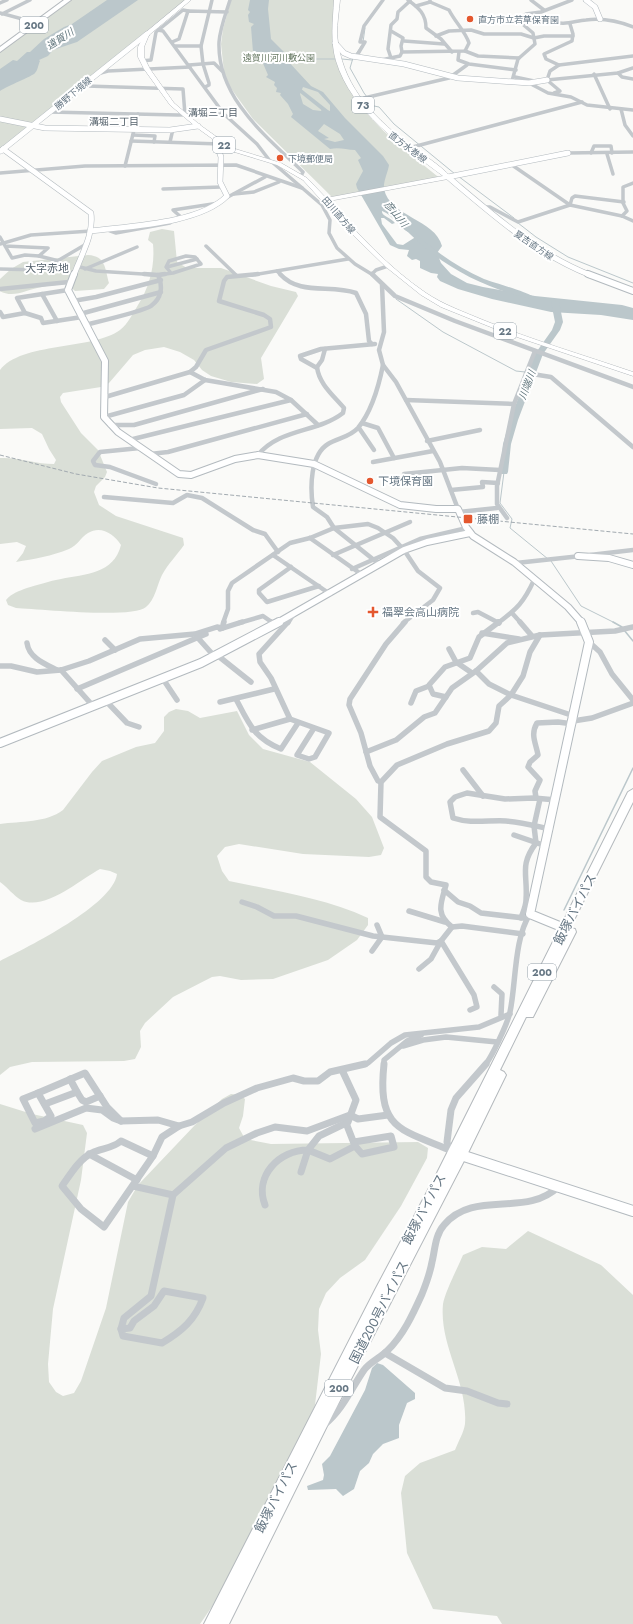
<svg xmlns="http://www.w3.org/2000/svg" width="633" height="1624" font-family="Jost,'Noto Sans JP',sans-serif">
	<style>
		.green { fill: #dadfd7 }
		.water { fill: #bbc7cb; fill-rule: evenodd }
		.lines { fill: none; stroke-linecap: round; stroke-linejoin: round }
		.stream-far1 { stroke: #bbc7cb; stroke-width: 1 }
		.stream { stroke: #bbc7cb; stroke-width: 1.5 }
		.river { fill: #bbc7cb; fill-rule: evenodd }
		.secondary-far3-casing { stroke: #b3babf; stroke-width: 6 }
		.secondary-far2-casing { stroke: #b3babf; stroke-width: 8 }
		.secondary-far1-casing { stroke: #b3babf; stroke-width: 10 }
		.secondary-casing { stroke: #b3babf; stroke-width: 12 }
		.primary-casing { stroke: #b5babe; stroke-width: 1 }
		.highway-casing { stroke: #b4b9bd; stroke-width: 2 }
		.street-far3 { stroke: #c3c8cc; stroke-width: 3.5 }
		.street-far2 { stroke: #c3c8cc; stroke-width: 4.5 }
		.street-far1 { stroke: #c3c8cc; stroke-width: 5.5 }
		.street { stroke: #c3c8cc; stroke-width: 7 }
		.secondary-far3 { stroke: #fff; stroke-width: 5 }
		.secondary-far2 { stroke: #fff; stroke-width: 6 }
		.secondary-far1 { stroke: #fff; stroke-width: 8 }
		.secondary { stroke: #fff; stroke-width: 10 }
		.primary { fill: #fff; fill-rule: evenodd }
		.highway { fill: #fff; fill-rule: evenodd }
		.rail { stroke: #a2aab0; stroke-width: 1; stroke-dasharray: 4 2; stroke-linecap: butt }
		.poi-dot { fill: #e4572e; stroke: #fff; stroke-width: 1.5 }
		.labels { text-anchor: middle; dominant-baseline: central; stroke-width: 4; stroke-linejoin: round; paint-order: stroke }
		.far-poi-label { font-size: 9px; fill: #657683; stroke: #fff; text-anchor: start }
		.far-park-label { font-size: 9px; fill: #687a64; stroke: #fff }
		.far-street-label { font-size: 9px; fill: #657683; stroke: #fff }
		.shield { fill: #fff; stroke: #939fa8; stroke-width: 1 }
		.shield-label { font-size: 10px; font-weight: bold; fill: #657683 }
		.far-water-label { font-size: 10px; font-style: italic; fill: #60757c; stroke: #fff }
		.far-neighbourhood-label { font-size: 10px; fill: #57646e; stroke: #fff }
		.far-quarter-label { font-size: 11px; fill: #57646e; stroke: #fff }
		.poi-label { font-size: 11px; fill: #657683; stroke: #fff; text-anchor: start }
		.near-street-label { font-size: 13px; fill: #657683; stroke: #fff }
	</style>
	<rect width="100%" height="100%" fill="#fafaf8"/>
	<!-- green -->
	<g class="green">
		<polygon points="72,0 185,0 0,150 0,52"/>
		<path d="M231,0h105c-18,87 45,130 105,179l-107,20 -81,-80 -23,-32 -6,-15 -3,-28 2,-15z"/>
		<path d="M162,229l12,2 3,31 10,6h34l50,18 25,6 2,4 -37,62 3,21 -7,5 -26,-2 -20,-6 -9,-6 -8,-10 -14,-8 -16,-5 -19,3 -12,5 -24,28 -8,4 -38,6 -3,4 1,5 20,31 17,17 9,22 -2,5 -9,9 -2,6 5,13 17,11 67,22 1,7c-7,10 -16,19 -22,30 -5,10 -7,25 -16,32 -13,12 -107,2 -130,1l-8,-3 -2,-5c6,-7 13,-9 21,-12 11,-3 22,-7 34,-9 24,-5 53,-5 60,-34 -7,-11 -20,-20 -33,-12 -7,4 -11,13 -19,16 -17,7 -35,10 -53,13l7,-9 3,-7 -9,-4 -17,2v-86c19,-1 36,6 54,6l2,-4 -7,-11 -7,-15 -10,-6 -32,1v-59c21,-28 93,-20 120,-40 8,-6 13,-17 18,-25 12,-19 17,-40 15,-61l-5,-4 2,-8z"/>
		<path d="M88,255c18,1 17,14 21,28l-5,6 -29,2 -8,-7c-8,1 -17,1 -25,3 -14,2 -29,12 -42,4v-12l11,-10 12,-7z"/>
		<path d="M176,709l12,2 12,7 37,-7 12,24 14,14 47,13 46,37 16,18 12,31 -3,7 -12,2 -66,-3 -64,-10 -14,3 -8,9 5,15 7,10c47,10 95,17 139,37v7l-11,15 -29,20 -55,19 -32,1 -21,-4 -8,1 -39,20 -28,26 -5,8 1,16 -6,12 -11,2 -92,1 -22,5 -10,8v-114c28,-14 113,-56 117,-87l-7,-3 -10,-2c-19,10 -56,43 -79,31 -7,-4 -14,-13 -21,-18v-58c21,-3 46,-1 63,-14l29,-38 10,-11 34,-14 19,-4 9,-12v-14l5,-5z"/>
		<polygon points="231,1094 240,1095 245,1099 243,1116 239,1128 245,1139 271,1144 418,1142 428,1148 427,1158 401,1206 365,1260 340,1278 326,1293 319,1309 318,1330 321,1354 315,1405 278,1494 231,1579 200,1624 0,1624 0,1104 32,1114 83,1125 87,1133 81,1180 53,1309 48,1364 49,1382 56,1392 63,1396 74,1393 81,1381 106,1308 128,1202 138,1185 195,1125 222,1099"/>
		<path d="M528,1231l73,34 32,30v329h-131l-5,-8 -64,-7 -26,-56 -6,-60 4,-17 15,-13 35,-13c3,-8 9,-18 10,-26 3,-42 -26,-78 -22,-120 2,-12 15,-37 20,-49l19,-8 24,2z"/>
	</g>
	<!-- water -->
	<g class="water">
		<path d="M107,0h31l-61,42 -24,8 -5,6 -9,4 1,1c-2,4 -2,9 -5,12 -2,3 -28,13 -35,18v-22l13,-9 4,1 10,-9h3l14,-13 20,-12 8,-3z"/>
		<path d="M250,0h19l-1,9 3,30 13,13 2,7 25,27 12,6 22,26 38,38 6,9c-1,7 -6,17 -5,24 6,28 51,30 58,57l-5,7 4,10 10,11 16,9 16,4 52,9 87,9 11,3v12l-32,-5 -50,-3 -59,-13 -34,-10 -18,-8 -3,-4 1,-3 -7,-1 -11,-5v-7l-4,-2 -4,1 -5,-4 2,-6 -10,-1 -9,-4 -33,-57 -1,-4 7,-13 -5,-11 3,-2 -6,-8c-9,0 -15,-3 -25,-1l-39,-32 2,-3 -5,-10 -8,-9 1,-2 -5,-1 1,-4 -3,-3 1,-3 -9,-5 2,-2 -9,-21 -6,-2 -2,-25 3,-3 -5,-2 -1,-7 2,-3 -2,-2zM303,87l15,5 12,13v6l-8,-2 -1,2 -8,-1 -10,-6 -3,-10zM324,124l16,10 4,6 -9,2 -11,-3 5,-1 -11,-7zM382,211c12,4 19,21 32,23v4l-11,7 -6,-1 -15,-20 -1,-6h3l8,6 3,-1c-3,-5 -14,-7 -13,-12z"/>
		<polygon points="377,1363 383,1365 415,1393 415,1399 407,1403 399,1425 399,1438 383,1444 373,1454 369,1463 360,1471 354,1489 343,1496 336,1489 308,1490 307,1486 323,1480 324,1475 322,1464 330,1456 365,1390 372,1368"/>
	</g>
	<g class="lines">
		<!-- stream-far1 -->
		<g class="stream-far1">
			<polyline points="363,42 365,28"/>
			<polyline points="356,54 362,45"/>
			<polyline points="284,56 301,59 336,59"/>
			<polyline points="353,58 350,68 364,93 374,106 379,107 394,124 455,174"/>
			<polyline points="342,59 352,60"/>
			<polyline points="458,176 514,218"/>
			<polyline points="518,223 536,237 568,257 633,283"/>
			<polyline points="396,299 443,332 516,371 525,372"/>
			<polyline points="504,472 500,503 512,519 510,528 548,559"/>
			<polyline points="551,561 581,606 615,623"/>
		</g>
		<!-- stream -->
		<g class="stream">
			<polyline points="613,622 622,627"/>
			<polyline points="624,630 633,641"/>
			<polyline points="564,910 633,768"/>
		</g>
		<!-- river -->
		<g class="river">
			<polygon points="291,81 338,118 338,120 334,120 289,84 289,82"/>
			<path d="M402,224h4c23,23 48,42 78,55 11,4 43,13 50,18l-4,2c-51,-13 -91,-34 -128,-73z"/>
			<polygon points="552,300 559,302 563,322 560,330 543,354 518,420 511,444 508,472 507,474 501,474 500,472 503,444 510,420 535,354 552,330 555,322 551,302"/>
		</g>
		<defs>
			<g id="secondary-far3">
				<polyline points="586,0 595,7 600,19"/>
				<polyline points="335,43 344,53 351,56 404,64 458,78 529,83 547,80"/>
				<polyline points="0,119 45,128 170,130 198,126"/>
				<path d="M3,149l88,64c3,22 -10,42 -17,62"/>
				<polyline points="1,151 147,34"/>
				<path d="M448,177c45,38 87,76 142,98"/>
				<polyline points="448,177 568,153"/>
				<path d="M91,231c38,-5 108,-7 136,-35l-7,-14 1,-25 -3,-9 3,-4"/>
			</g>
			<g id="secondary-far2">
				<polyline points="74,274 68,290 105,361 104,417 118,432 179,474 191,475 235,459 258,455 314,464 400,505 436,509 458,509 466,527 473,536 514,562 568,607 582,623"/>
				<polyline points="588,274 633,291"/>
				<polyline points="578,556 609,558 633,565"/>
				<polyline points="277,623 404,550 427,542 470,533"/>
			</g>
			<g id="secondary-far1">
				<polyline points="0,743 201,663 279,622"/>
				<polyline points="569,930 530,914 589,642 581,622"/>
			</g>
			<polyline id="secondary" points="461,1155 633,1211"/>
			<path id="primary" d="M185,0h6l-42,35 -5,12v10l6,12 24,34 26,22 32,23 49,15 26,15 19,20 117,-22c-41,-31 -91,-63 -107,-115 -6,-20 -3,-41 -2,-61h6c-1,11 -3,23 -3,34 4,49 33,80 70,109 15,11 32,21 44,34l-3,2 -119,22c29,33 60,67 97,92 18,12 38,19 57,27 49,20 100,35 150,52v4l-125,-42 -67,-27 -20,-12 -35,-28 -35,-34 -48,-53 -26,-15 -49,-15 -32,-23 -26,-22 -26,-36 -6,-12v-10l7,-14z"/>
			<g id="highway">
				<polygon points="64,0 71,0 0,52 0,47"/>
				<polygon points="633,789 633,802 570,928 575,929 576,932 533,1017 526,1017 500,1070 504,1072 506,1075 465,1159 333,1414 229,1624 204,1624 376,1288 437,1173 628,792"/>
			</g>
		</defs>
		<!-- secondary-far3 casing -->
		<use href="#secondary-far3" class="secondary-far3-casing"/>
		<!-- secondary-far2 casing -->
		<use href="#secondary-far2" class="secondary-far2-casing"/>
		<!-- secondary-far1 casing -->
		<use href="#secondary-far1" class="secondary-far1-casing"/>
		<!-- secondary casing -->
		<use href="#secondary" class="secondary-casing"/>
		<!-- primary casing -->
		<use href="#primary" class="primary-casing"/>
		<!-- highway casing -->
		<use href="#highway" class="highway-casing"/>
		<!-- street-far3 -->
		<g class="street-far3">
			<path d="M230,0c-4,13 -10,28 -11,42 -2,56 47,94 84,130l-2,4"/>
			<path d="M408,0c11,8 18,14 18,28l15,11 11,13"/>
			<polyline points="531,0 544,10"/>
			<polyline points="0,3 7,0"/>
			<polyline points="416,6 430,2"/>
			<polyline points="0,13 37,23"/>
			<polyline points="2,14 30,0"/>
			<polygon points="542,17 551,21 532,21"/>
			<path d="M551,21c12,5 23,0 35,-1 16,-2 32,1 47,7"/>
			<polyline points="158,30 163,31 224,114 257,144 270,161"/>
			<polyline points="391,31 403,38 401,46 402,52"/>
			<polyline points="436,36 449,31 471,30 484,34 521,34 534,38 544,36 573,36"/>
			<polyline points="404,41 444,44"/>
			<polyline points="172,42 179,39 188,11 227,12"/>
			<polyline points="175,46 201,46"/>
			<polyline points="465,51 478,56 519,58"/>
			<polyline points="459,52 458,60 469,64 516,70"/>
			<polyline points="356,57 365,42 360,42 364,26 383,0"/>
			<polyline points="391,58 388,49 391,25 397,19 398,12 410,1"/>
			<path d="M381,60l19,-4 2,-4 63,-1 4,-8c-4,-12 -14,-21 -20,-33l-19,-8v-2"/>
			<polyline points="142,61 151,60 156,32 183,10 188,11"/>
			<polyline points="189,65 214,63 222,71"/>
			<polyline points="559,65 546,59 544,54 572,41 573,34 570,24"/>
			<polyline points="618,73 622,77 633,79"/>
			<polyline points="97,74 108,71 190,67"/>
			<polyline points="594,74 610,109"/>
			<polyline points="515,77 534,81"/>
			<polyline points="547,80 550,71 559,65 633,56"/>
			<polyline points="547,80 618,73 633,68"/>
			<polyline points="547,80 560,91 554,93"/>
			<polyline points="512,81 518,59 535,44 533,33 519,21 526,14 541,12 572,0"/>
			<polyline points="529,83 548,93 571,97 587,105 633,110"/>
			<polyline points="86,86 183,89 185,115"/>
			<polyline points="205,87 209,85 209,83 203,64 201,46 212,0"/>
			<polyline points="621,109 625,125 633,136"/>
			<polyline points="49,112 178,115 224,114"/>
			<polyline points="368,112 369,108 364,98 449,78 467,65"/>
			<polyline points="133,135 155,136 154,142"/>
			<polyline points="131,141 220,144"/>
			<polyline points="170,142 173,129"/>
			<polyline points="409,148 582,102"/>
			<polyline points="568,153 633,152"/>
			<polyline points="591,153 594,146 611,146 612,153"/>
			<polyline points="607,154 613,174"/>
			<polyline points="272,162 322,205 330,220 329,233 337,248 355,264 373,275"/>
			<polyline points="512,165 570,205 622,216 633,221"/>
			<polyline points="125,166 138,114"/>
			<polyline points="0,173 85,166 236,165 302,188"/>
			<polyline points="163,189 221,187"/>
			<polyline points="234,194 254,192 279,182"/>
			<polyline points="226,198 265,177"/>
			<polyline points="570,205 572,198 575,196 624,202"/>
			<polyline points="483,207 490,207 518,222 570,205"/>
			<polyline points="622,216 627,211 623,203 623,187 633,183"/>
			<polyline points="182,218 173,210 219,203"/>
			<polyline points="105,229 116,233 170,223"/>
			<polyline points="0,237 12,258 25,255 39,256 48,248 5,246"/>
			<polyline points="0,244 31,235 91,231"/>
			<polyline points="206,246 236,275"/>
			<polyline points="39,256 59,261"/>
			<polyline points="76,266 96,271 158,275"/>
			<polyline points="167,267 197,259"/>
			<polyline points="0,269 42,270 88,243"/>
			<polyline points="85,269 137,247"/>
			<polyline points="277,271 281,275"/>
			<polyline points="372,274 376,270 388,266"/>
			<polyline points="158,275 173,273 201,264 195,257 186,256 169,261 166,267 171,273"/>
			<polyline points="252,275 348,259"/>
		</g>
		<!-- street-far2 -->
		<g class="street-far2">
			<path d="M280,274c20,22 50,10 76,19l10,21 3,27 3,3"/>
			<polyline points="372,274 395,296 455,321 633,387"/>
			<polyline points="158,275 165,274"/>
			<polyline points="382,285 384,332 379,350 383,365 396,382 440,462 458,509"/>
			<polyline points="0,289 69,282"/>
			<polyline points="42,294 57,321"/>
			<polyline points="73,301 96,297 161,280"/>
			<polyline points="0,312 3,317 25,313 41,318 43,323 82,317"/>
			<polyline points="25,313 17,298 68,290"/>
			<polyline points="80,314 161,292"/>
			<path d="M85,325c12,-3 59,-14 66,-19 11,-8 12,-20 7,-31l-14,-1"/>
			<polyline points="317,368 301,359 300,356 321,349 375,344"/>
			<polyline points="190,372 205,380 276,392 291,400 318,425"/>
			<polyline points="526,373 551,377 633,447"/>
			<polyline points="105,397 190,372 196,367 206,350 271,327 270,319 264,315 219,301 224,281 227,277 258,274"/>
			<polyline points="406,400 514,404"/>
			<polyline points="104,417 184,395 205,380"/>
			<polyline points="362,423 378,428 394,458"/>
			<polyline points="110,425 134,425 263,389"/>
			<polyline points="359,428 374,450"/>
			<polyline points="129,440 291,400"/>
			<polyline points="427,441 480,430"/>
			<polyline points="140,448 100,452 93,461 95,465 110,467 156,484"/>
			<polyline points="150,454 168,452 307,414"/>
			<path d="M258,455c22,-27 59,-22 85,-42l1,-5c-11,-13 -25,-24 -27,-41l5,-7 3,-11"/>
			<polyline points="373,462 433,451"/>
			<polyline points="404,474 462,468 500,470"/>
			<polyline points="451,490 483,487 482,482 498,483"/>
			<polyline points="104,497 173,503 187,495 202,498 253,530 265,534 278,552"/>
			<polyline points="459,512 497,508"/>
			<polyline points="507,518 497,504 497,486 514,404 535,351"/>
			<polyline points="310,538 361,574"/>
			<polyline points="273,555 330,594"/>
			<polyline points="333,555 410,522"/>
			<polyline points="590,555 633,550"/>
			<polyline points="516,563 581,556"/>
			<path d="M379,564l-45,-36 -7,-11 -14,-10c-3,-19 -3,-52 15,-63 10,-6 22,-7 30,-16 14,-17 21,-43 25,-63"/>
			<polyline points="291,567 259,590 259,593 267,602 319,586"/>
			<polyline points="352,569 420,539 467,528"/>
			<polyline points="473,613 478,612 499,623"/>
			<polyline points="512,613 521,623"/>
			<polyline points="223,623 228,609 228,591 232,583 290,543 310,538 334,528 368,524 378,528 393,538 404,550 418,571 440,588 433,600 403,623"/>
			<polyline points="239,623 263,616 273,623"/>
			<polyline points="288,623 293,615"/>
			<path d="M498,623c19,-14 26,-21 36,-43"/>
		</g>
		<!-- street-far1 -->
		<g class="street-far1">
			<polyline points="271,622 275,625"/>
			<polyline points="288,622 259,654 260,662 271,678 290,719"/>
			<polyline points="498,622 499,623"/>
			<polyline points="520,622 532,636"/>
			<polyline points="222,628 224,622"/>
			<polyline points="220,629 242,622"/>
			<polyline points="482,633 519,639"/>
			<polyline points="198,638 215,657"/>
			<polyline points="105,640 115,650"/>
			<polyline points="589,642 600,652 612,674 633,700"/>
			<path d="M27,643c2,15 18,21 30,27"/>
			<polyline points="449,649 456,662 472,673"/>
			<polyline points="217,655 251,682"/>
			<polyline points="0,666 11,666 37,672 61,670 89,661 140,639 195,634 217,627 222,628"/>
			<polyline points="61,670 93,706"/>
			<polyline points="476,671 489,684 511,695 574,716"/>
			<polyline points="163,679 177,700"/>
			<polyline points="77,689 206,634"/>
			<polyline points="446,697 433,694 429,685 445,667 470,658 479,637 499,622"/>
			<path d="M236,699c13,25 18,39 45,50l17,-26"/>
			<polyline points="106,701 127,723 139,727"/>
			<polyline points="220,702 274,689"/>
			<polyline points="411,703 416,691 429,686"/>
			<polyline points="573,721 592,718 633,703"/>
			<polyline points="252,730 290,719 329,733 315,757 309,759 297,755 314,728"/>
			<polyline points="366,752 396,740 424,717 435,713 452,688 476,671 507,643 540,635 615,631 633,627"/>
			<polyline points="463,770 483,796"/>
			<polyline points="381,782 378,781 370,766 361,733 349,705 350,699 386,644 405,622"/>
			<path d="M536,798l-1,-7 5,-11 -12,-13 2,-5 8,-7c-2,-12 -8,-20 -1,-32l21,-1 15,2"/>
			<path d="M550,829c-14,-3 -29,-7 -44,-8 -18,-1 -35,3 -53,-3l-3,-16 5,-5 12,-4 38,6 29,-1 22,2"/>
			<polyline points="514,835 546,846"/>
			<polyline points="444,890 458,902 470,906 481,913 524,918"/>
			<polyline points="242,902 257,907 274,916 296,916 373,936 437,943 441,941"/>
			<polyline points="409,911 445,922"/>
			<path d="M521,918c2,-6 5,-12 5,-18 2,-26 -7,-34 10,-57l-2,-17 6,-27"/>
			<path d="M452,927c-17,-13 -11,-24 -6,-42l-15,-3 -5,-5v-26l-46,-34 1,-35 16,-17 50,-21 42,-13 7,-8 3,-17 12,-11 12,-19 7,-24 10,-17"/>
			<polyline points="441,941 474,995 477,1007 470,1010"/>
			<polyline points="372,951 382,937 377,925"/>
			<polyline points="419,969 431,959 441,941 452,927 462,926 523,934"/>
			<polyline points="494,987 502,994 501,1015"/>
			<polyline points="403,1046 423,1040 446,1037 497,1042"/>
			<polyline points="361,1065 368,1063 391,1043 405,1035 479,1027 510,1014"/>
			<polyline points="384,1065 384,1060 407,1041 421,1035"/>
			<path d="M485,1065c7,-8 23,-43 25,-53 6,-28 4,-74 20,-98"/>
		</g>
		<!-- street -->
		<g class="street">
			<path d="M384,1064c-7,66 16,65 68,87"/>
			<polyline points="77,1092 82,1100 86,1102 100,1096"/>
			<polygon points="38,1093 51,1116 44,1121 35,1123 23,1099"/>
			<polyline points="38,1093 85,1073 107,1107 121,1121"/>
			<polyline points="45,1104 77,1092 70,1079"/>
			<polyline points="35,1129 86,1108 102,1110 113,1118 121,1121 158,1120 179,1126"/>
			<path d="M121,1141l32,15 -49,71 -23,-18 -19,-23c8,-11 17,-27 30,-33 9,-5 20,-4 29,-12z"/>
			<polyline points="354,1142 391,1136 394,1147 362,1154 355,1146"/>
			<polyline points="454,1152 448,1146 447,1142 451,1110 456,1098 486,1064"/>
			<polyline points="89,1154 137,1180"/>
			<polyline points="153,1156 162,1137 179,1126 192,1122 224,1103 257,1088 293,1078 304,1081 318,1081 330,1072 365,1064"/>
			<polyline points="301,1172 308,1150 330,1159 355,1146 346,1123"/>
			<polyline points="133,1186 173,1195"/>
			<path d="M265,1205c-11,-29 14,-55 43,-55l11,-14 29,-14 8,-22 -14,-30"/>
			<path d="M164,1291l39,7c-8,22 -21,33 -41,45l-39,-7 -2,-7 9,-1 4,-7 20,-15z"/>
			<polyline points="121,1329 124,1318 151,1296 173,1195 226,1148 257,1133 275,1127 307,1131 350,1115 358,1119 388,1115"/>
			<polyline points="385,1353 445,1388 467,1391 498,1403 507,1404"/>
			<path d="M325,1424c18,-15 26,-35 39,-54 6,-8 16,-12 23,-19 16,-15 26,-37 35,-57 4,-10 8,-21 10,-32 3,-12 3,-27 12,-37 30,-36 82,-7 114,-38"/>
		</g>
		<!-- secondary-far3 -->
		<use href="#secondary-far3" class="secondary-far3"/>
		<!-- secondary-far2 -->
		<use href="#secondary-far2" class="secondary-far2"/>
		<!-- secondary-far1 -->
		<use href="#secondary-far1" class="secondary-far1"/>
		<!-- secondary -->
		<use href="#secondary" class="secondary"/>
		<!-- primary -->
		<use href="#primary" class="primary"/>
		<!-- highway -->
		<use href="#highway" class="highway"/>
		<!-- rail -->
		<polyline class="rail" points="0,455 76,474 158,488 633,534"/>
	</g>
	<!-- markers -->
	<g class="poi-dot">
		<circle cx="470" cy="19" r="4"/>
		<circle cx="280" cy="158" r="4"/>
		<circle cx="370" cy="481" r="4"/>
		<rect x="463" y="514" width="10" height="10" rx="2"/>
		<path d="M371 606h4v4h4v4h-4v4h-4v-4h-4v-4h4z"/>
	</g>
	<g class="labels">
		<!-- far-poi labels -->
		<g class="far-poi-label">
			<text x="478" y="19">直方市立若草保育園</text>
			<text x="288" y="158">下境郵便局</text>
		</g>
		<!-- far-park labels -->
		<g class="far-park-label">
			<text x="279" y="57">遠賀川河川敷公園</text>
		</g>
		<!-- far-street labels -->
		<g class="far-street-label">
			<text transform="translate(73 93) rotate(-40)">勝野下境線</text>
			<text transform="translate(408 147) rotate(37)">直方水巻線</text>
			<text transform="translate(339 215) rotate(49)">田川直方線</text>
			<text transform="translate(534 245) rotate(34)">夏吉直方線</text>
		</g>
		<!-- shield labels -->
		<g class="shield">
			<rect x="20" y="17" width="28" height="16" rx="3"/>
			<rect x="352" y="97" width="22" height="16" rx="3"/>
			<rect x="213" y="137" width="22" height="16" rx="3"/>
			<rect x="494" y="323" width="22" height="16" rx="3"/>
			<rect x="528" y="964" width="28" height="16" rx="3"/>
			<rect x="325" y="1380" width="28" height="16" rx="3"/>
		</g>
		<g class="shield-label">
			<text x="34" y="25">200</text>
			<text x="363" y="105">73</text>
			<text x="224" y="145">22</text>
			<text x="505" y="331">22</text>
			<text x="542" y="972">200</text>
			<text x="339" y="1388">200</text>
		</g>
		<!-- far-water labels -->
		<g class="far-water-label">
			<text transform="translate(60 39) rotate(-33)">遠賀川</text>
			<text transform="translate(396 214) rotate(51)">彦山川</text>
			<text transform="translate(527 385) rotate(-69)">川端川</text>
		</g>
		<!-- far-neighbourhood labels -->
		<g class="far-neighbourhood-label">
			<text x="213" y="112">溝堀三丁目</text>
			<text x="114" y="121">溝堀二丁目</text>
		</g>
		<!-- far-quarter labels -->
		<g class="far-quarter-label">
			<text x="47" y="268">大字赤地</text>
		</g>
		<!-- poi labels -->
		<g class="poi-label">
			<text x="378" y="481">下境保育園</text>
			<text x="477" y="519">藤棚</text>
			<text x="382" y="612">福翠会高山病院</text>
		</g>
		<!-- near-street labels -->
		<g class="near-street-label">
			<text transform="translate(575 909) rotate(-63)">飯塚バイパス</text>
			<text transform="translate(424 1209) rotate(-62)">飯塚バイパス</text>
			<text transform="translate(379 1312) rotate(-63)">国道200号バイパス</text>
			<text transform="translate(276 1497) rotate(-63)">飯塚バイパス</text>
		</g>
	</g>
</svg>
